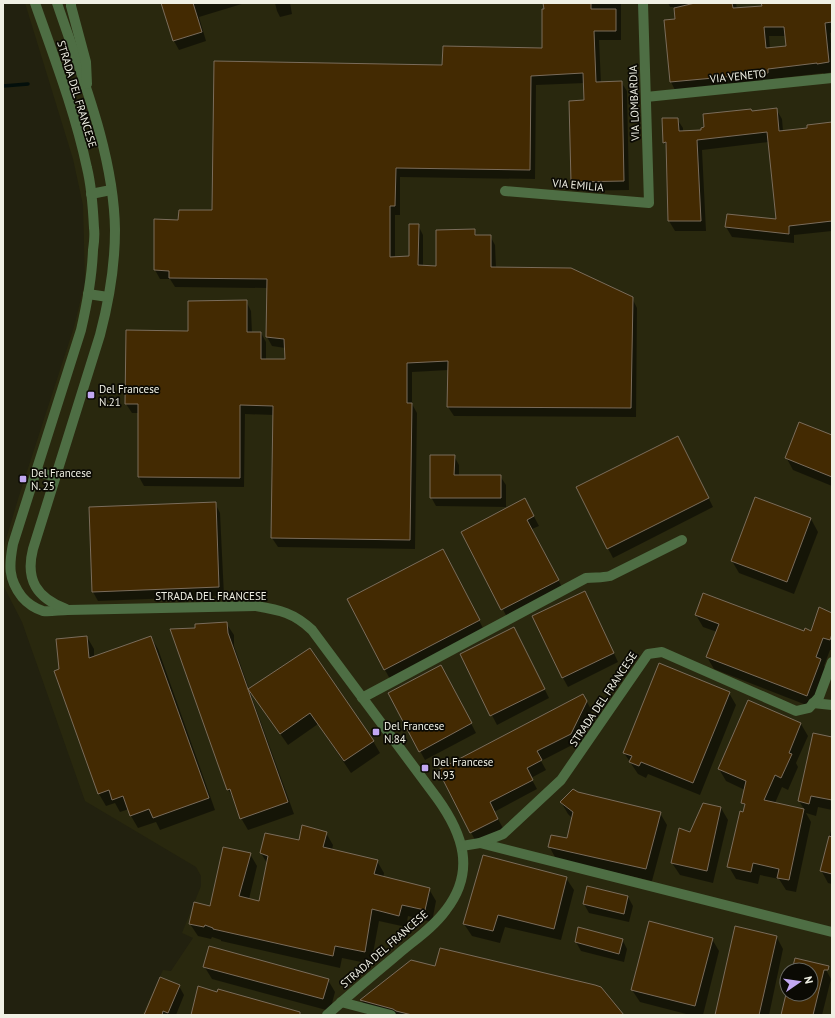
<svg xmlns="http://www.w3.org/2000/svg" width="835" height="1018" font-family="'PT Sans',sans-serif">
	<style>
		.built { fill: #29280e; fill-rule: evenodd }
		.shadow { fill: #0007; fill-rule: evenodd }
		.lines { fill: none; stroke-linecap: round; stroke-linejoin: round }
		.stream { stroke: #030f0b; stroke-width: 3.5 }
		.building { fill: #432a02; stroke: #7a6c5b; fill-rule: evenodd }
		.minor { stroke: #4e6e44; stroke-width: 10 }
		.poi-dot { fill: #c2a8f2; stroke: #0b0a04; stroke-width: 1.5 }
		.labels { text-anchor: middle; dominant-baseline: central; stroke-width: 3.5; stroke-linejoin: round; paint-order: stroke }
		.street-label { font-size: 11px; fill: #f0f0e4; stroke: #0b0a04 }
		.poi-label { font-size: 11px; fill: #f0f0e4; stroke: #0b0a04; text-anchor: start }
	</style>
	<rect width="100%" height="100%" fill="#22210f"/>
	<!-- built -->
	<path class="built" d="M25,3h807v1012h-690l21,-45 8,1 22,-33 -11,-5 19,-47v-10l-5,-9 -111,-66 -63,-179 -19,-37v-36l16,-53 55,-169 11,-45 -2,-77 -10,-46zM787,970h24v24h-24z"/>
	<!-- shadow -->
	<g class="shadow">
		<polygon points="162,3 245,3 199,17 206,41 179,50 174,41"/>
		<polygon points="275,3 290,3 292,14 280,17 277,11"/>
		<polygon points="544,3 621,3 621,40 599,40 601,83 621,82 627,91 629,190 577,191 572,182 585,101 585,83 536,85 535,179 400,177 400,215 395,215 395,257 410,257 418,225 423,235 423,266 437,267 474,230 477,236 490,236 495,245 496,268 632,298 637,308 636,417 454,416 448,407 449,370 412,372 412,404 417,413 415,549 278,547 272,538 274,415 245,414 244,487 144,486 139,477 139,413 132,413 126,404 127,331 190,332 246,301 251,311 252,333 261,333 266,342 266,360 286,360 285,348 272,346 267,337 267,288 175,287 170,279 160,279 155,270 155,220 179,221 213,211 443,66 543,49"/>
		<path d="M668,3h68l1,6 26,-2 -1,-4h70v29l-2,1 2,19v20l-8,2 -1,-1 -50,6 1,4 -98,9 -5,-10 -6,-61 11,-1 -1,-13h-5zM769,36h17l1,11 -17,2z"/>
		<polygon points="776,109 782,119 783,131 808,128 832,123 832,231 794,235 794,243 732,237 726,227 777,220 769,142 702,150 706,231 675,231 669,221 667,147 664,142 677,119 683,128 683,132 702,131 752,112"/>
		<polygon points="832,436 832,486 793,470 786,457"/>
		<polygon points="683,446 713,507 613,558 577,488"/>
		<polygon points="454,456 459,465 459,476 500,476 506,485 506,507 436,506 431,497"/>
		<polygon points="755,499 811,519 818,532 794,594 739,573 732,561"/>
		<polygon points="215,503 220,513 224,596 98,601 93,592"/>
		<polygon points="530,509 539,526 532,529 563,589 508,619 462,533"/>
		<polygon points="448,559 484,630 390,679 385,670"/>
		<polygon points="589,601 618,662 568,687 563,678"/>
		<polygon points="832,614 832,650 830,650 824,666 828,672 814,708 714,669 707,657 717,632 703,627 696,615 804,632 812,632"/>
		<polygon points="226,623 234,635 234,646 249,689 310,649 373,741 380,753 351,773 318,724 288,745 252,694 251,695 294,814 248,830 241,818 235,802 228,789 196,629"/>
		<polygon points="87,637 94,649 94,657 151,637 158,649 215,810 160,830 156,822 138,828 131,816 129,809 120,812 115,803 106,806 99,794 55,671 60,670"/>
		<polygon points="519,638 549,698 497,725 461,655"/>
		<polygon points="446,675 476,733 425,760 420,751"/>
		<polygon points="729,693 736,705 700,795 648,774 646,778 638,774 624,753"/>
		<polygon points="583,695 592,711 576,743 541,761 546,770 531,778 537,789 494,812 503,828 476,842 439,770"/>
		<polygon points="749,701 801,724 808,736 796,763 798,767 788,790 782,787 775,803 804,809 799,801 832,738 832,810 818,807 816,816 806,813 811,822 796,892 786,890 779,879 760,875 758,884 736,879 729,867 745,807 743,803 745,790 726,781 719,769"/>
		<polygon points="578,793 660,813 667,825 652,881 556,859 549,846 568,840 572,818 568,814 561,802"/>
		<polygon points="721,808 728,820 713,883 680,875 672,863"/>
		<polygon points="832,827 832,884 828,883 821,870"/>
		<polygon points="326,833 333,845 332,850 377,861 384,873 383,878 429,889 436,901 432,922 408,916 406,927 379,921 371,964 342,958 340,968 221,941 221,940 212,937 211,939 198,936 190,924 210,907 250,854 257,866 249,899 260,902 268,865 261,853"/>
		<polygon points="566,878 574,890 561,940 505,927 500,943 472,936 464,924"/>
		<polygon points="628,897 633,906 629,922 589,913 584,904"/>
		<polygon points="776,936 783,949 769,1015 716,1015"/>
		<polygon points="622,939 627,949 624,962 581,951 576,942"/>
		<polygon points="712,939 719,951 703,1015 690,1015 640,1002 632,990"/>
		<polygon points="412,962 623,1015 379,1015 368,1012 362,1001"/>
		<polygon points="204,966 328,980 335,992 330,1011 212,979"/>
		<polygon points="824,966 831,979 822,1015 782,1015 787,994 811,994 811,970 793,970"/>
		<polygon points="179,986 184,995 176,1015 145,1015"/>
	</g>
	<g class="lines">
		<!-- stream -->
		<polyline class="stream" points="3,86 28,84"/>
	</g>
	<!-- building -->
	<g class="building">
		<polygon points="161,3 193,3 202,32 173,41"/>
		<polygon points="543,3 591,3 591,9 616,9 616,31 594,31 596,82 622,81 624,181 571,182 569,101 584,100 583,73 531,76 530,170 396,168 395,206 390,206 390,257 409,256 409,224 419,224 418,265 436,266 436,230 475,229 475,235 491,235 491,267 571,268 633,297 631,408 447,407 448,361 407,363 407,403 412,403 410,540 271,538 273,406 240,405 240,478 138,477 138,404 125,404 126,330 188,331 188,301 247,300 247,332 261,332 261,359 285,359 284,339 266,337 267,279 169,278 169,271 154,270 154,219 178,220 179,210 212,210 214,61 442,65 443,46 542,48 542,9 544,9"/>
		<path d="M695,3h37l1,5 29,-2 -1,-3h71v19l-7,1 4,39 -12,2v-1l-49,6v4l-98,9 -6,-62 11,-1 -1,-11zM764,27h20l2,19 -20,2z"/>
		<polygon points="777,108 779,131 807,128 807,125 832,122 832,221 789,226 789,234 725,227 727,214 776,219 767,132 697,140 701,221 668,221 666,142 663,143 662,118 678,118 679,131 701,130 701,128 704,127 703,114 751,109 752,111"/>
		<polygon points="799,422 832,435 832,477 785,458"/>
		<polygon points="678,436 709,498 607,549 576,487"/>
		<polygon points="430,455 455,455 454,475 501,475 501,498 430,498"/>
		<polygon points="755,497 811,518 787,582 731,561"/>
		<polygon points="525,498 534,516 527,520 559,580 501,610 461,532"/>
		<polygon points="216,502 219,587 92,592 89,507"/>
		<polygon points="443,549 480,620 384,670 347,599"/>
		<polygon points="585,591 614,653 562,678 532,616"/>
		<polygon points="703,593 804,631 805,628 811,631 819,607 832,613 832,634 830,640 823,638 816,657 821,659 807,696 706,657 719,624 695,615"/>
		<polygon points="227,622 228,633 288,802 240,819 230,789 227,790 170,629 195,628 195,624"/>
		<polygon points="514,627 545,689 490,716 460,654"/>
		<polygon points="87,636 89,658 151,636 209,798 153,818 149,809 130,816 123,796 112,800 109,790 98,794 54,671 59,669 56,639"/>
		<polygon points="310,648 374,741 344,761 310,713 280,734 248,689"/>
		<polygon points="659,663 730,692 693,783 641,762 639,766 629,762 632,756 623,753"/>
		<polygon points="441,665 472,723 419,752 388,693"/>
		<polygon points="583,694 587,701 571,734 537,751 542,760 527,768 533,780 490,802 498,819 470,833 438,770"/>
		<polygon points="748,700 801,723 789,753 792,754 781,778 775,775 764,800 804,809 789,880 777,878 779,869 753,863 751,872 727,867 740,811 743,812 745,804 741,803 746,781 718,769"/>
		<polygon points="813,733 832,737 832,800 811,796 809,804 798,801"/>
		<polygon points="573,789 578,792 661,812 646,869 548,847 551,835 567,838 573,812 560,802"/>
		<polygon points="703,803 721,807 707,871 671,863 679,828 690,832"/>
		<polygon points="302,825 327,832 323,847 378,860 374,874 430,888 425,910 402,905 399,916 372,909 365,952 335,946 333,956 213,929 213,928 205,925 204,927 189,924 194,902 210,906 223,847 251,853 239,896 259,901 268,856 260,853 265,833 299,840"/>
		<polygon points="829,836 832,837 832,874 820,871"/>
		<polygon points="483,855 567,877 554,929 498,915 493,931 463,924"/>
		<polygon points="587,886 628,896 624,914 583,904"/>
		<polygon points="649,921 713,938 695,1006 631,990"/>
		<polygon points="735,926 777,936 759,1015 715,1015"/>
		<polygon points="578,927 623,939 619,954 575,942"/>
		<polygon points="209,946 329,979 323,999 203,967"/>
		<polygon points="440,948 595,985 601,987 624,1015 412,1015 396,1011 393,1009 360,1000 411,960 435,966"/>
		<polygon points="795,958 829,966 828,970 824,970 813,1015 781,1015 786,994 811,994 811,970 792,970"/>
		<polygon points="160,977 180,985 168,1013 163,1011 162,1015 144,1015"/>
		<polygon points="198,986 217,992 218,989 300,1012 300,1015 191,1015"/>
	</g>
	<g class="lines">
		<!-- minor -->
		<g class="minor">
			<path d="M35,3c19,54 40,109 52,165 5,20 6,40 7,60 1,7 0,15 -1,22 -1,27 -6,54 -12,80l-68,214c-4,21 -5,35 9,53 6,7 12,11 21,14 7,1 17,-1 25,-1l188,-4c24,4 38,7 56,24l125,168c26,36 39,73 9,112 -13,18 -33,31 -49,45 -24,20 -47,39 -70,60"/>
			<path d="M57,3c24,71 57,151 58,227 0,35 -6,71 -15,105l-67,214c-8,31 4,49 33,60"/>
			<polyline points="71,3 71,6 86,62 87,84"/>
			<polyline points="646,97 832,78"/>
			<polyline points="505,191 649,203 643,3"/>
			<polyline points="91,194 111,190"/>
			<polyline points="88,294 108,297"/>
			<polyline points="36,471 55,477"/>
			<path d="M362,698l224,-120c9,-1 16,0 24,-2l72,-36"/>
			<polyline points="813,703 832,705"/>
			<polyline points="480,843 832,932"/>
			<polyline points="462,846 480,843 503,834 561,780 648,654 662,652 796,711 809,708 819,697 832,662"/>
			<polyline points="341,1002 391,1015"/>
		</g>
	</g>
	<!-- markers -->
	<g class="poi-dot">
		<rect x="87" y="391" width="8" height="8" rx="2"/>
		<rect x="19" y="475" width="8" height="8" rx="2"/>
		<rect x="372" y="728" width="8" height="8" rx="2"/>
		<rect x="421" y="764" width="8" height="8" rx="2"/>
	</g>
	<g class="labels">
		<!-- street labels -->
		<g class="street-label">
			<text transform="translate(738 76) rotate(-6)">VIA VENETO</text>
			<text transform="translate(77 94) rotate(73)">STRADA DEL FRANCESE</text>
			<text transform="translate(634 103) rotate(-92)">VIA LOMBARDIA</text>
			<text transform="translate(578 185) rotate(5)">VIA EMILIA</text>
			<text x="211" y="596">STRADA DEL FRANCESE</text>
			<text transform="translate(603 699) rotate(-56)">STRADA DEL FRANCESE</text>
			<text transform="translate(384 949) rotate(-41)">STRADA DEL FRANCESE</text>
		</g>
		<!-- poi labels -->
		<g class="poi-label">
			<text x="99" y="389">Del Francese<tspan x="99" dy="13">N.21</tspan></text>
			<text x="31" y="473">Del Francese<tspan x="31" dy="13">N. 25</tspan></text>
			<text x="384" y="726">Del Francese<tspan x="384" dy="13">N.84</tspan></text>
			<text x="433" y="762">Del Francese<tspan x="433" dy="13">N.93</tspan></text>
		</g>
	</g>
	<!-- border -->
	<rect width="835" height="1018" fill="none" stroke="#f0f0e4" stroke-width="8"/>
	<!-- north arrow -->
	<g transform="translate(799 982) rotate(77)"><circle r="19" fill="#0b0a04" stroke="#67665e"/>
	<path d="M0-3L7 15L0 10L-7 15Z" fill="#c2a8f2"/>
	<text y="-6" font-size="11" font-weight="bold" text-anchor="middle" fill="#f0f0e4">N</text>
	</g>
</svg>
